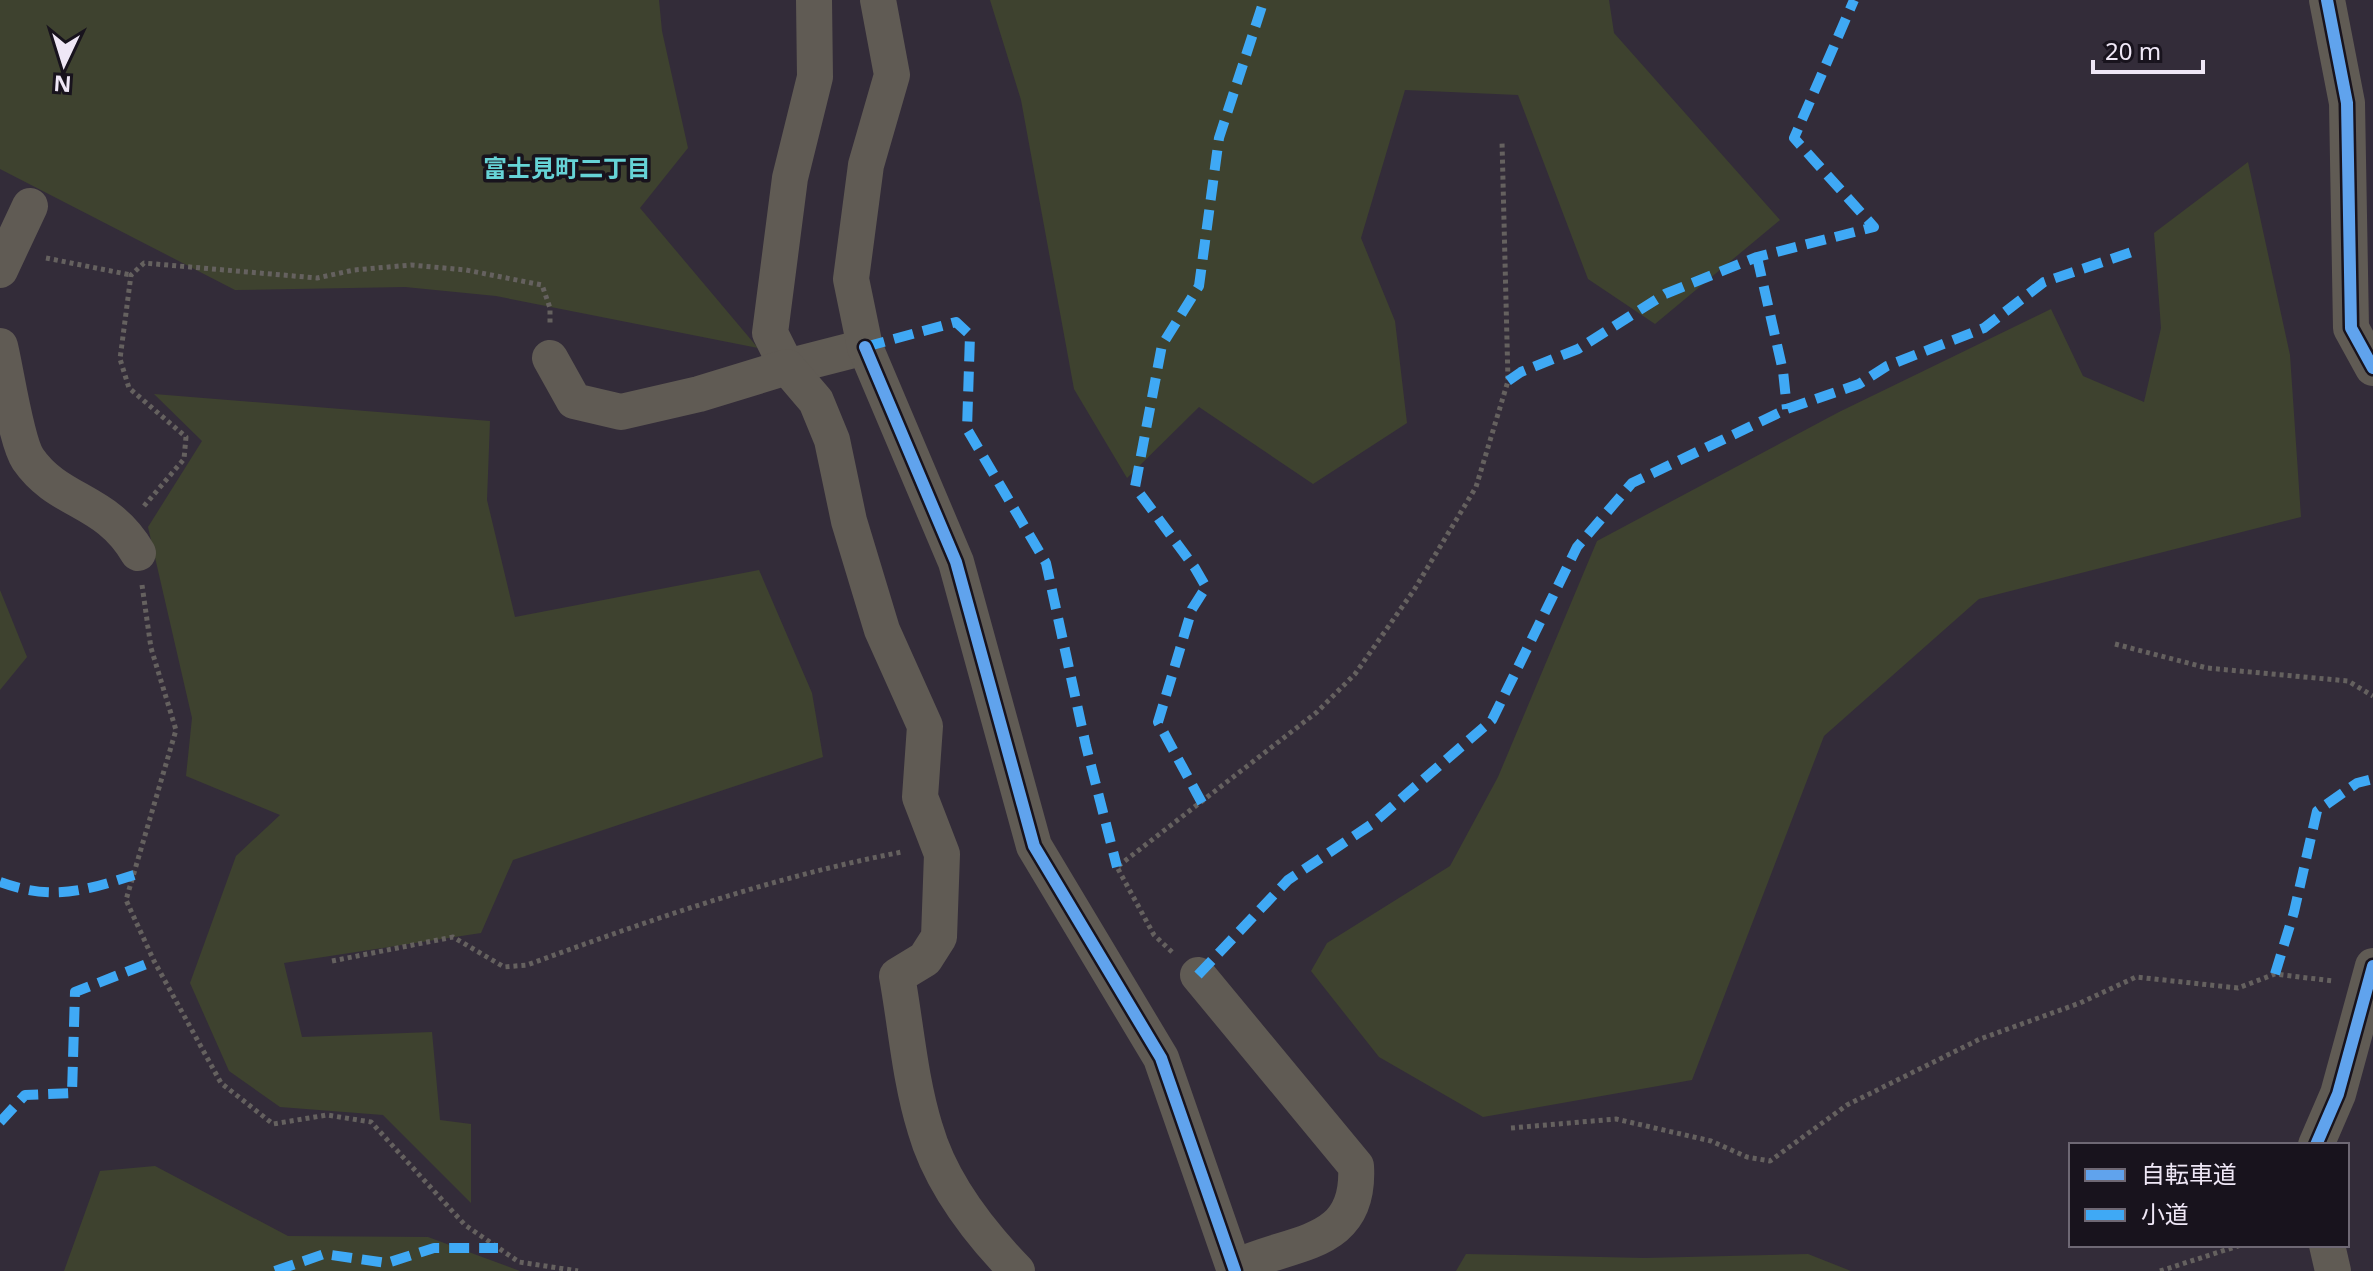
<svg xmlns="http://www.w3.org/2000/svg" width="2373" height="1271" font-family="'Noto Sans','Noto Sans JP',sans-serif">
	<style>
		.green { fill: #3e422f }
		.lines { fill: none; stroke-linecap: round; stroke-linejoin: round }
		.path { stroke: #65615f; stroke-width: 5; stroke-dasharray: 4 4; stroke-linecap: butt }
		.minor { stroke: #605b54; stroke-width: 36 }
		.quiet { stroke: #3fa9f5; stroke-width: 10; stroke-dasharray: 20 10; stroke-linecap: butt }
		.cycleway-casing { stroke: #18131d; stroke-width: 17 }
		.cycleway { stroke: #60a3ed; stroke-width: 12 }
		.labels { text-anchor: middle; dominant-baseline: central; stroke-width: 7; stroke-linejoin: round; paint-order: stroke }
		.neighbourhood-label { font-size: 24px; font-weight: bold; fill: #66d3d6; stroke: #18131d }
	</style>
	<rect width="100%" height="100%" fill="#332c39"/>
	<!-- green -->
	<g class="green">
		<polygon points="0,0 659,0 662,31 688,148 640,208 758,348 496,296 405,287 235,290 0,169"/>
		<polygon points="990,0 1609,0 1614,33 1780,220 1655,324 1588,279 1518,95 1405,90 1361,238 1395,321 1407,423 1313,484 1199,407 1127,478 1074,389 1021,100"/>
		<polygon points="2248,162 2290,355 2301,517 1979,599 1824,736 1692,1080 1483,1117 1379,1057 1311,971 1327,943 1450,866 1498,777 1597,541 1839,412 2051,309 2083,376 2144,402 2161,328 2154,233"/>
		<polygon points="154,394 490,421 487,500 515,617 759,570 812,693 823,757 513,860 481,933 284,963 302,1037 432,1032 440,1120 471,1124 471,1203 383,1115 280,1107 229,1071 190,983 236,856 280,815 186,776 192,718 148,527 202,441"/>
		<polygon points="0,590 27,657 0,690"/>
		<polygon points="155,1166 288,1236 428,1237 520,1271 64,1271 100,1171"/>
		<polygon points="1466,1254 1645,1258 1808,1254 1851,1271 1456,1271"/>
	</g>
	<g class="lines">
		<!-- path -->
		<g class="path">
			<polyline points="46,258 131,275"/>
			<polyline points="144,506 184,459 186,437 129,388 120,359 131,275 144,263 317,278 354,270 411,265 466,270 542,285 550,308 550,325"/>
			<polyline points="142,585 151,648 176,730 126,900 154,961 221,1083 273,1124 327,1115 371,1122 465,1225 519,1262 578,1271"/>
			<polyline points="2115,644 2207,668 2348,681 2373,696"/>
			<polyline points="1172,952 1154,935 1117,867 1317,712 1355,674 1414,590 1476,487 1508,381 1502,141"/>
			<path d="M332,961l121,-24 51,30 23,-2c123,-45 245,-88 375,-113"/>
			<polyline points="1511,1128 1616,1119 1711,1141 1747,1157 1770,1161 1847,1105 1980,1039 2080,1003 2136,977 2238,988 2275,974 2333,981"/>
			<polyline points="2275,1245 2294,1245"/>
			<polyline points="2160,1271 2241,1245"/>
		</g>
		<!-- minor -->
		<g class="minor">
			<polyline points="814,0 815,77 790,178 770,333 787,367 865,347"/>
			<polyline points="878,0 892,75 866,165 851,279 865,347 956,562 1034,846 1161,1058 1235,1271"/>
			<polyline points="2327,0 2347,103 2351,328 2373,368"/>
			<polyline points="0,270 30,206"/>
			<path d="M0,346c6,24 16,95 28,113 31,45 78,39 110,94"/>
			<path d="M550,358l24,43 47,11 78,-18 88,-27 29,34 16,39 17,81 33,109 43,96 -5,71 22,57 -3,83 -14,22 -28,17c9,50 13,104 28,152 15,53 54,104 92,143"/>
			<path d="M1198,975l158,191c5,82 -64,74 -120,101"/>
			<polyline points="2316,1145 2338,1094 2373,966"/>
			<polyline points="2327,1245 2333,1271"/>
		</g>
		<!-- quiet -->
		<g class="quiet">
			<polyline points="1757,257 1783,371 1787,409"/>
			<polyline points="865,347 956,322 970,335 967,429 1046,563 1086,746 1117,867"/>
			<polyline points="1508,381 1521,372 1578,349 1665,294 1757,257 1874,227 1794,138 1854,0"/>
			<polyline points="1202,803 1158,722 1192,609 1206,587 1195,568 1135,487 1162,345 1199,286 1219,138 1264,0"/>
			<path d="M0,882c52,19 84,9 134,-7"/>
			<polyline points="2275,974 2294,912 2317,811 2357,783 2373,779"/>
			<polyline points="1198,975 1288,880 1372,824 1492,720 1577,547 1632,483 1787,409 1859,384 1887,366 1984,328 2044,282 2132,252"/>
			<polyline points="0,1122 25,1095 72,1093 75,992 154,961"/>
			<polyline points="275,1271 324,1254 387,1263 434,1248 498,1248"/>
		</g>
		<defs>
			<g id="cycleway">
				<polyline points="2327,0 2347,103 2351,328 2373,368"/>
				<polyline points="865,347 956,562 1034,846 1161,1058 1235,1271"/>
				<polyline points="2316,1145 2338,1094 2373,966"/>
			</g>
		</defs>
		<!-- cycleway casing -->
		<use href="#cycleway" class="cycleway-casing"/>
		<!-- cycleway -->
		<use href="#cycleway" class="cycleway"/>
	</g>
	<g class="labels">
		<!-- neighbourhood labels -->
		<g class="neighbourhood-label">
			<text x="567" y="167">富士見町二丁目</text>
		</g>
	</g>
	<!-- legend -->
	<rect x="2069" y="1143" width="280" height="104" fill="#18131d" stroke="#6e6874" stroke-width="2"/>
	<rect x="2085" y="1169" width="40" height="12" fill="#60a3ed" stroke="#6e6874" stroke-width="2"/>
	<text x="2141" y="1183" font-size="24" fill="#efe7f6">自転車道</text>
	<rect x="2085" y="1209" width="40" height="12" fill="#3fa9f5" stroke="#6e6874" stroke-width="2"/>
	<text x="2141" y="1223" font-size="24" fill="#efe7f6">小道</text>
	<!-- north arrow -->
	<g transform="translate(64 64) rotate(184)" stroke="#18131d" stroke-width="6" paint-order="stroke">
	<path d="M0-6L14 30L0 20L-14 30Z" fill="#efe7f6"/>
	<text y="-12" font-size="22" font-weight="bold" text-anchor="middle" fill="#efe7f6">N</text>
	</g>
	<!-- scale -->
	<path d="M2093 60v12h110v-12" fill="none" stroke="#efe7f6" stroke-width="4"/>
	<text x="2105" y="60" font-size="24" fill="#efe7f6" stroke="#18131d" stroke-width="6" paint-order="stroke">20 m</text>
</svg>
